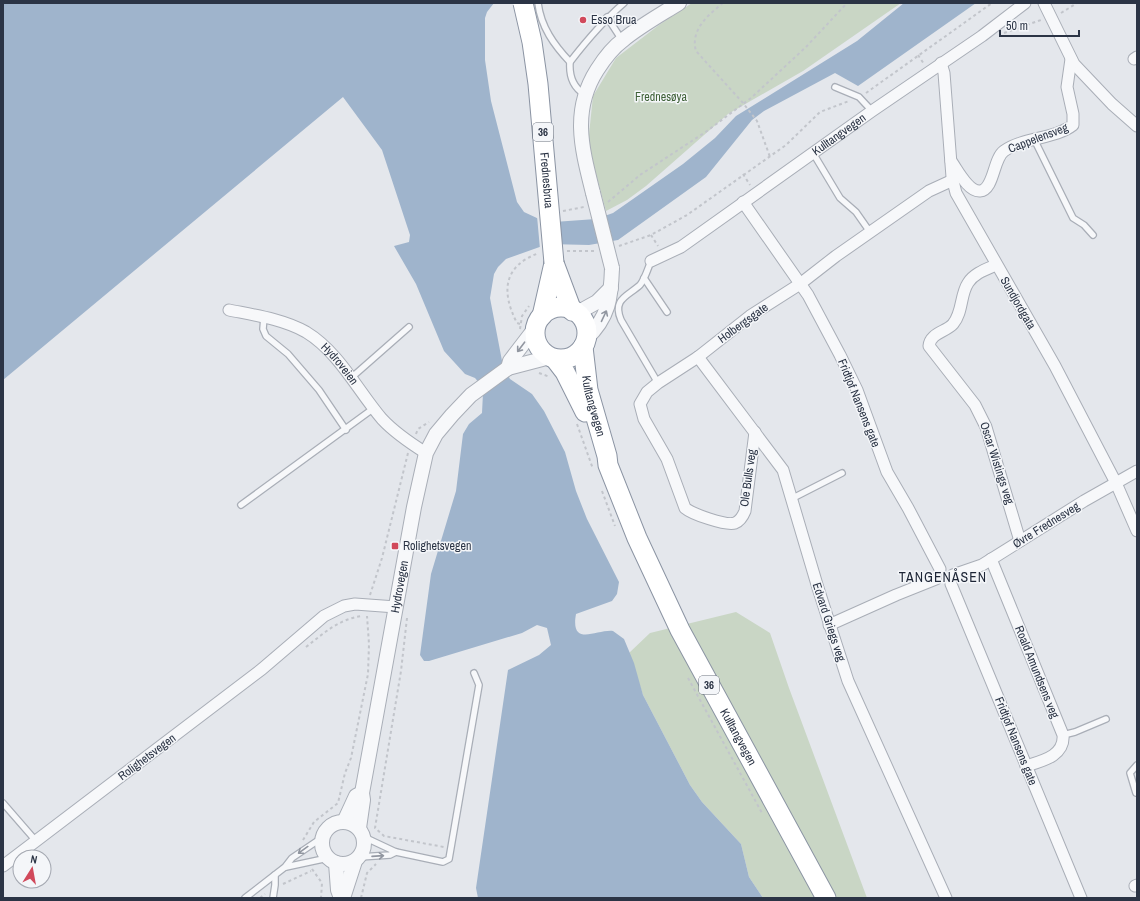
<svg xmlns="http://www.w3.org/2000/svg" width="1140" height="901" font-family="'Archivo Narrow',sans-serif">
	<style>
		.green { fill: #c9d6c5 }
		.water { fill: #9fb4cc }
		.pier { fill: #e4e7ec }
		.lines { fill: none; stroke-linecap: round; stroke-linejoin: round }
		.service-casing { stroke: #a9aeb7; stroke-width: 8 }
		.minor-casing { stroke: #a9aeb7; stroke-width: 13 }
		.tertiary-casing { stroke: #a9aeb7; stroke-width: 16 }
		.trunk-casing { stroke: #8b94a3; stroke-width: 21 }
		.path { stroke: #c2c5cb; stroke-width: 2; stroke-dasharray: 3 3; stroke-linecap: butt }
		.service { stroke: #f7f8fa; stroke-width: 5.5 }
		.minor { stroke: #f7f8fa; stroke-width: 11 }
		.tertiary { stroke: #f7f8fa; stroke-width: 14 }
		.trunk { stroke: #fff; stroke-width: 19 }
		.tertiary-bridge-casing { stroke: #a9aeb7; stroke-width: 16; stroke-linecap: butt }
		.trunk-bridge-casing { stroke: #8b94a3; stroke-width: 21; stroke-linecap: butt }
		.tertiary-bridge { stroke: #f7f8fa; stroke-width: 14 }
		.trunk-bridge { stroke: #fff; stroke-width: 19 }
		.oneway { stroke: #9196a0 }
		.poi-dot { fill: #d1495b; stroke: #f4f6f9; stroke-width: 1.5 }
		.labels { text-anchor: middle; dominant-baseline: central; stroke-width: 3; stroke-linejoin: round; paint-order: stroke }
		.shield { fill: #f4f6f9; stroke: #676e7b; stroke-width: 1 }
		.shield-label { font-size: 11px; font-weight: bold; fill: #2b3445 }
		.poi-label { font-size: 12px; fill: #2b3445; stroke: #f4f6f9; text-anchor: start }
		.park-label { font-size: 12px; fill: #3f6138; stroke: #f4f6f9 }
		.street-label { font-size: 12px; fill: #2b3445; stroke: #f4f6f9 }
		.quarter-label { font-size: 14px; letter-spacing: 1px; fill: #1d2536; stroke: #f4f6f9 }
	</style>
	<rect width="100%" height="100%" fill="#e4e7ec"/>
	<!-- green -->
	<g class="green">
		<polygon points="692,3 901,3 803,71 728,114 646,186 627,200 606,211 588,144 593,96 616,58 659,25"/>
		<polygon points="736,612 770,633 789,688 867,898 763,898 749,877 741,844 702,802 690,785 643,695 629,653 650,633"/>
	</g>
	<!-- water -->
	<path class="water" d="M3,3h491l-7,9 -2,6v42l6,41 26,101 7,10 15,7 15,3 42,-3 17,-6 70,-49 32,-26 21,-22 121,-75 47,-38h72l-118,83 -23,-13 -71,38 -12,9 -46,57 -88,63 -29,5 -41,-1 -42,15 -8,8 -4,7 -4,24 13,68 7,13 22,15 12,17 21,41 11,39 11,28 32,63 -2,12 -5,7 -36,13c-6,34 21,15 37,17l11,8 10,24 9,32 47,90 12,17 39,42 8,33 14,21h-285l-2,-10 32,-218 31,-15 12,-10 -4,-17 -10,-3 -15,8 -93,28h-5l-4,-6 11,-81 25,-83 7,-57 6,-10 13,-11 1,-20 -2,-8 -6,-7 -10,-4 -21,-23 -28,-67 -22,-38 15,-4 1,-7 -28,-85 -39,-53 -340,283z"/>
	<!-- pier -->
	<polygon class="pier" points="537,216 554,220 548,246 540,249"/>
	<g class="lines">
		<defs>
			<g id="service">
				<path d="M538,3c3,24 16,42 32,59"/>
				<polyline points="607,17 622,40"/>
				<polyline points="835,87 859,97 872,111"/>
				<path d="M584,94c-11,-7 -15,-19 -14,-32 17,-22 33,-41 54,-59"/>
				<polyline points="1034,139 1073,218 1084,225 1093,235"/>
				<polyline points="813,153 840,198 856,212 870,232"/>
				<path d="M651,261c-3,7 -6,18 -11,24 -12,11 -28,14 -19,35l37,63"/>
				<polyline points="644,278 667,312"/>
				<polyline points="264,317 263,329 266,336 288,354 319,390 346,430"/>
				<polyline points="351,378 409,327"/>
				<polyline points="793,498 842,473"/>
				<polyline points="241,505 374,408"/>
				<polyline points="1063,735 1075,732 1106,719"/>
				<polyline points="1136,793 1130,773 1137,765"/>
				<polyline points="3,803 36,841"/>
				<polyline points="364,837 396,852 443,862 449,859 479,685 474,673"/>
				<polyline points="360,857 390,855 396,852"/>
				<polyline points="286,867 328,858"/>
				<polyline points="245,898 285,867 292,858 323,837"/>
				<polyline points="273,898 275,885 275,875"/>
			</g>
			<g id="minor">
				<polyline points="1044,3 1074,64 1112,104 1137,126"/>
				<polyline points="1134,59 1137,57"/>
				<polyline points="941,63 944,73 952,177 956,193 1055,366 1116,483 1137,531"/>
				<path d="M951,161c6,8 17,31 29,30 14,-1 13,-32 24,-40 20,-14 51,-12 69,-26v-11l-6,-27 4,-28"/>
				<polyline points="743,202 808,295 840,355 857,390 887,472 908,508 940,569"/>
				<path id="s1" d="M651,261l30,-14 191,-136 110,-75 43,-33"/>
				<path d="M996,265c-9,4 -22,8 -28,18 -8,12 -5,29 -15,41 -7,8 -23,9 -24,22l46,59 11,22 34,114"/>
				<path id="s2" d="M229,310c25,5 54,9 77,22 33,20 52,59 76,87 13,14 28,24 44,34"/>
				<polyline points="698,357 783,470 818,588 848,681 946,898"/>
				<path d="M755,432l-10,79c-2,5 -5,10 -10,12 -9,3 -43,-9 -50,-15l-18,-49 -23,-40 -4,-15 7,-12 11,-9 40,-26 52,-41 50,-32 36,-28 93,-65 24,-11"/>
				<path d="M991,559l72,176c2,21 -21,26 -37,31"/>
				<polyline points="953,575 982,565 1084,501 1137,471"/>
				<polyline points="951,584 1081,898"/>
				<polyline points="829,625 896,595 936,579"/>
				<polyline points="3,866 262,669 324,616 344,606 355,604 396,607"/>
				<polyline points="1135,886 1137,885"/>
			</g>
			<g id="tertiary">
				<path d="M593,193c-11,-44 -22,-82 4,-123 7,-11 15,-22 26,-30 17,-14 37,-25 56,-37"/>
				<polyline points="577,313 597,302 611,288"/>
				<path d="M586,339c23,-22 25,-41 26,-71"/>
				<polyline points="508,368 510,361 536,327"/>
				<polyline points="508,368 550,357"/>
				<circle cx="343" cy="843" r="21"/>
				<polyline points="344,822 356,796 362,793"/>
				<path id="s3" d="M359,828l4,-28 -1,-7 52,-286 12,-54 10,-19 16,-19 19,-20 37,-27"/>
				<polyline points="336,863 338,890 341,898"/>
				<polyline points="343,898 355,861"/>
			</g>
			<g id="trunk">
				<polyline points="554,263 572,311"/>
				<circle cx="561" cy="333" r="26"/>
				<polyline points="542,316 554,263"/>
				<path id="s4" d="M583,347l5,43 19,66 1,9 29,73 43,92 146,268"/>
				<polyline points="555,359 565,372 585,412"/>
			</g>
		</defs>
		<!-- service casing -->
		<use href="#service" class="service-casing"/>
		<!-- minor casing -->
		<use href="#minor" class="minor-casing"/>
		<!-- tertiary casing -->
		<use href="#tertiary" class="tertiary-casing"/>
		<!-- trunk casing -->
		<use href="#trunk" class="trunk-casing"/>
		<!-- path -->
		<g class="path">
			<path d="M723,3c-15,12 -33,27 -27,48l47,52 14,18 13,36"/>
			<polyline points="1061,13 1077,3"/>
			<polyline points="1004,33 1041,20"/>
			<polyline points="918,55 924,64"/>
			<polyline points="866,93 992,3"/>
			<polyline points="743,174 750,185"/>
			<polyline points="608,202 640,175 707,131 751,98 806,47 847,3"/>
			<polyline points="563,211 584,207"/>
			<polyline points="651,235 658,246"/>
			<polyline points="619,246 651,235 687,215 786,145 820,112 849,101"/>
			<polyline points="567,251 595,251"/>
			<path d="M520,324l-3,-1c-16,-31 -14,-57 22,-70"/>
			<polyline points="520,329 522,316 529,306"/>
			<polyline points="539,373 550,377"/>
			<polyline points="577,424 593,469"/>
			<polyline points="416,434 418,429 429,422"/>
			<polyline points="602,491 615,526"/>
			<polyline points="370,595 382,558 408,453"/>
			<polyline points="407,618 401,671 375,828 384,836 444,847"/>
			<path d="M306,647c18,-14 33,-28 56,-31"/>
			<polyline points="688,678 762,813"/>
			<polyline points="303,840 314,822 338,803 345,773 351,758 368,674 369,644 367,616"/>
			<polyline points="312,869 322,883 321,898"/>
			<polyline points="283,884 311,871"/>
			<polyline points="260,898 265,894"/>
			<polyline points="361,898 367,873 376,864"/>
		</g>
		<!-- service -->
		<use href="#service" class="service"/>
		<!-- minor -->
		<use href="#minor" class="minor"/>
		<!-- tertiary -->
		<use href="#tertiary" class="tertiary"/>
		<!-- trunk -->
		<use href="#trunk" class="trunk"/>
		<defs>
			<polyline id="tertiary-bridge" points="593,193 612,268"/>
			<g id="trunk-bridge">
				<path id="s5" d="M523,3l9,39 6,42 16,179"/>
			</g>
		</defs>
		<!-- tertiary-bridge casing -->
		<use href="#tertiary-bridge" class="tertiary-bridge-casing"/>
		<!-- trunk-bridge casing -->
		<use href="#trunk-bridge" class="trunk-bridge-casing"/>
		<!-- tertiary-bridge -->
		<use href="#tertiary-bridge" class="tertiary-bridge"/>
		<!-- trunk-bridge -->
		<use href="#trunk-bridge" class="trunk-bridge"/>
	</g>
	<!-- one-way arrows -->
	<defs><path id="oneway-shaft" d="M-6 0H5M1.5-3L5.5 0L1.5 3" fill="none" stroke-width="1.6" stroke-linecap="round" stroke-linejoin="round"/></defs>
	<g class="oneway">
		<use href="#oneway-shaft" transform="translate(604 316) rotate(-65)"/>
		<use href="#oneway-shaft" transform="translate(521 347) rotate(127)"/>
		<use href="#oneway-shaft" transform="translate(303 850) rotate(144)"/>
		<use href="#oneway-shaft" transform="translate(378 856) rotate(-4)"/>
	</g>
	<!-- markers -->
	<g class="poi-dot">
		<circle cx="583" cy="20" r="4"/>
		<rect x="391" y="542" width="8" height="8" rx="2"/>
	</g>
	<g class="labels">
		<!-- shield labels -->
		<g class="shield">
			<rect x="533" y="123" width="20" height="18" rx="3"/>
			<rect x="699" y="676" width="20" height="18" rx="3"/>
		</g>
		<g class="shield-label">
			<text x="543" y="132">36</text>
			<text x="709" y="685">36</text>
		</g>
		<!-- poi labels -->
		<g class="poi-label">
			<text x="591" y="20">Esso Brua</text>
			<text x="403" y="546">Rolighetsvegen</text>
		</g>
		<!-- park labels -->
		<g class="park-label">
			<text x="661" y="97">Frednesøya</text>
		</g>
		<!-- street labels -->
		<g class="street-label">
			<text stroke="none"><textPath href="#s1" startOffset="227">Kulltangvegen</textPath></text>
			<text transform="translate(1038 138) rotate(-21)">Cappelensveg</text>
			<text stroke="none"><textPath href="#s5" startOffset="179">Frednesbrua</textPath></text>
			<text transform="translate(1018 303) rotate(60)">Sundjordgata</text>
			<text transform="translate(743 323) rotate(-36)">Holbergsgate</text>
			<text stroke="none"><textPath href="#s2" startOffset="127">Hydroveien</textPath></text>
			<text transform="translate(859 403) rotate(68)">Fridtjof Nansens gate</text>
			<text stroke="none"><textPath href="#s4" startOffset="60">Kulltangvegen</textPath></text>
			<text transform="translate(997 463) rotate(72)">Oscar Wistings veg</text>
			<text transform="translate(748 478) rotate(-82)">Ole Bulls veg</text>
			<text transform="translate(1046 525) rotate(-32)">Øvre Frednesveg</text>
			<text stroke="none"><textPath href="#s3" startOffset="245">Hydrovegen</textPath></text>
			<text transform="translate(829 622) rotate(72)">Edvard Griegs veg</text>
			<text transform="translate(1037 672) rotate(68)">Roald Amundsens veg</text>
			<text stroke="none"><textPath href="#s4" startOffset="423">Kulltangvegen</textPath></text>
			<text transform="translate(1016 741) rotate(68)">Fridtjof Nansens gate</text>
			<text transform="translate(147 757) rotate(-37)">Rolighetsvegen</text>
		</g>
		<!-- quarter labels -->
		<g class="quarter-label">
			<text x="943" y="577">TANGENÅSEN</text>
		</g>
	</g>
	<!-- border -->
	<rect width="1140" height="901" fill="none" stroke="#2b3445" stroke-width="8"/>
	<!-- north arrow -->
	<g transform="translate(32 869) rotate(11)"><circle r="19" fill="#f4f6f9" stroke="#a4a8b1"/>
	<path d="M0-3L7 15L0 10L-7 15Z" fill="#d1495b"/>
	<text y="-6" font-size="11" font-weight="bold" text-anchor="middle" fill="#2b3445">N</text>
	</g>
	<!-- scale -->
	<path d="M1000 30v6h79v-6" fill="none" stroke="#2b3445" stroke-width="2"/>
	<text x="1006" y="30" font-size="12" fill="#2b3445" stroke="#f4f6f9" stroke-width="3" paint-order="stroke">50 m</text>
</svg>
